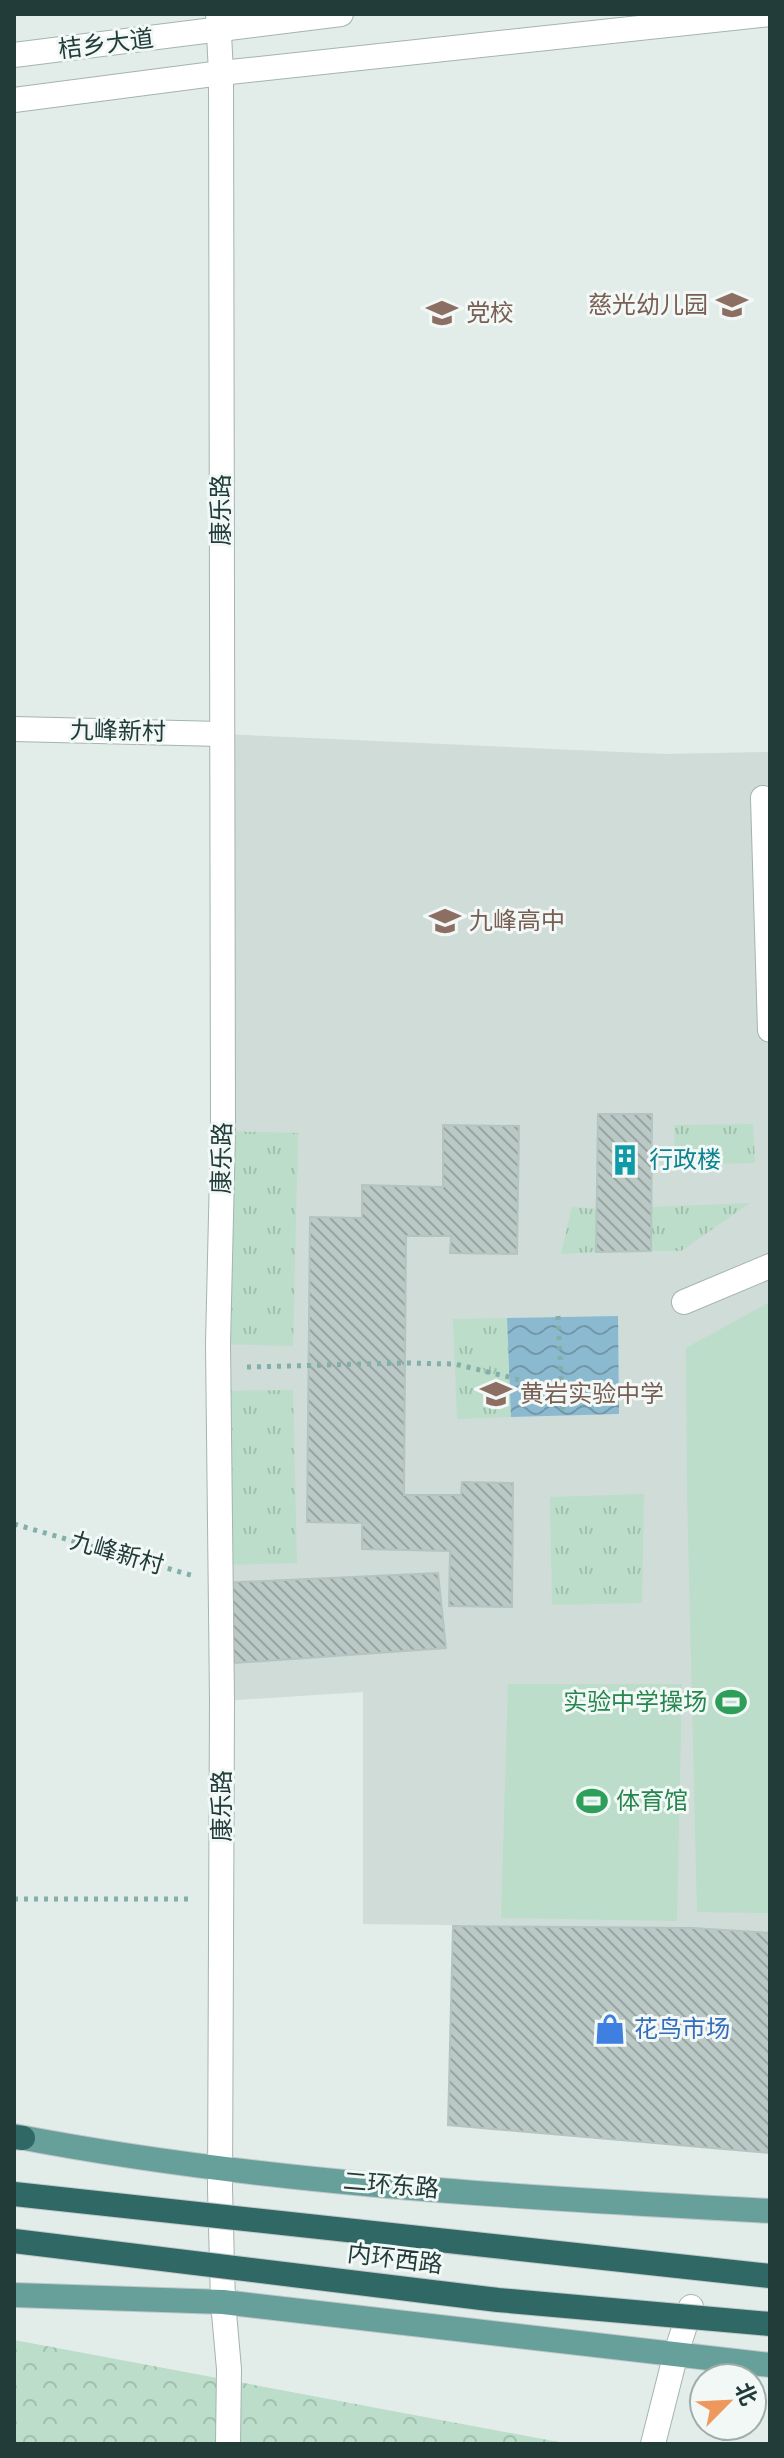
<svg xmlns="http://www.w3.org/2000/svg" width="784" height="2458" font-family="Karla,'Noto Sans SC',sans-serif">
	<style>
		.built { fill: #d0dcd8 }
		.grass { fill: url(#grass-tufts) }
		.forest { fill: url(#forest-crowns) }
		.garden { fill: #bbddc9 }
		.water { fill: url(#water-waves) }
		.building { fill: url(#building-back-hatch); stroke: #b4c5c1; stroke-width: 2 }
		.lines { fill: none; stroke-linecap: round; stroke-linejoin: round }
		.minor-casing { stroke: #a5b4b1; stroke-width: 26 }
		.major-casing { stroke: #c1c8c8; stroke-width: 26 }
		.highway-casing { stroke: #c1c8c8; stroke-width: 26 }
		.path { stroke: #83afa8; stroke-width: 5; stroke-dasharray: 4 6; stroke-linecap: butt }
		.minor { stroke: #fff; stroke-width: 24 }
		.major { stroke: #67a09b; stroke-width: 24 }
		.highway { stroke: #2f6865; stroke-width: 24 }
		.highway-bridge-casing { stroke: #c1c8c8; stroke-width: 26; stroke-linecap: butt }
		.highway-bridge { stroke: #2f6865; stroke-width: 24 }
		.labels { text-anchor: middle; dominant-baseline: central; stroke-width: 6; stroke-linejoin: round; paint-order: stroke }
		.street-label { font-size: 24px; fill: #223c3a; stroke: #f2f8f6 }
		.education-label { font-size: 24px; fill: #785e54; stroke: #f2f8f6; text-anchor: start }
		.culture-label { font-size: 24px; fill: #0d838f; stroke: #f2f8f6; text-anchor: start }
		.leisure-label { font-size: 24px; fill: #27864d; stroke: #f2f8f6; text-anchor: end }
		.shop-label { font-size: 24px; fill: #366cbe; stroke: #f2f8f6; text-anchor: start }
	</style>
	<defs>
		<pattern id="grass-tufts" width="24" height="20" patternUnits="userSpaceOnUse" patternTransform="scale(2)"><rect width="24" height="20" fill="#bbddc9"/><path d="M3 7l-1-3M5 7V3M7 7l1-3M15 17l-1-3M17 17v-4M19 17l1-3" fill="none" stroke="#a0bfad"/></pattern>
		<pattern id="forest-crowns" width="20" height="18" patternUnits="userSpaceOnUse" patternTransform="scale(2)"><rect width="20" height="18" fill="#bbddc9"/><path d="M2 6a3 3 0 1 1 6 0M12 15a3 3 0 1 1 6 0" fill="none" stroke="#a0bfad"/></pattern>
		<pattern id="water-waves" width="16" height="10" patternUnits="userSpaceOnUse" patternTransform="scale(2)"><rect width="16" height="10" fill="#8bbad0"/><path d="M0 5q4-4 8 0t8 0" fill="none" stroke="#7198aa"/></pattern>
		<pattern id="building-back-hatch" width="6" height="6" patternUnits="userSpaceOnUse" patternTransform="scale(2)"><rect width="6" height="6" fill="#bac9c5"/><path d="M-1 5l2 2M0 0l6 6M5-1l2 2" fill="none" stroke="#97a4a1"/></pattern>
	</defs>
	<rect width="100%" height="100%" fill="#e2ece9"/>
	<!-- built -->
	<polygon class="built" points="221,734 665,754 770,752 770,1933 692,1928 363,1924 363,1692 222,1701"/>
	<!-- grass -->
	<g class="grass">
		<polygon points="753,1124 755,1163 675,1165 674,1125"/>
		<polygon points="223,1131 298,1133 293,1346 218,1344"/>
		<polygon points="750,1203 681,1251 651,1251 652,1207"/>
		<polygon points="572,1207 596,1209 596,1252 561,1254"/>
		<polygon points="507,1318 511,1417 457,1419 453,1319"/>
		<polygon points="293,1390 297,1563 219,1565 219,1391"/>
		<polygon points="644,1494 642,1603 552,1605 550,1497"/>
	</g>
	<!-- forest -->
	<polygon class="forest" points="14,2340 569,2444 14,2444"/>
	<!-- garden -->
	<g class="garden">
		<polygon points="770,1302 770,1913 697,1912 687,1492 686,1348"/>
		<polygon points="508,1684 682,1684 677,1921 501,1918"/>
	</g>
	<!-- water -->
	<polygon class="water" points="618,1316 619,1414 511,1417 507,1318"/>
	<!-- building -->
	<g class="building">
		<polygon points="598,1114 652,1114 651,1251 596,1252"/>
		<polygon points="443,1125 519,1126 517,1254 450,1253 451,1236 406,1236 404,1495 461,1495 462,1482 513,1483 512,1607 449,1606 450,1551 362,1549 362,1523 307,1522 310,1217 362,1218 362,1185 443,1187"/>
		<polygon points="438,1573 446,1648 221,1664 219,1583"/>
		<polygon points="453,1926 692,1928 770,1933 770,2153 448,2125"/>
	</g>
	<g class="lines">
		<defs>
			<g id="minor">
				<polyline points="218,14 221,73 223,1131 218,1344 222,1701 220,2189 223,2302 229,2369 228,2444"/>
				<polyline points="14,55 341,14"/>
				<polyline points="14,100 221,73 770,14"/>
				<polyline points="14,729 221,734"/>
				<polyline points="763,798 770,1030"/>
				<polyline points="684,1302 770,1266"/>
				<polyline points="653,2444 676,2353 691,2307"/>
			</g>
			<g id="major">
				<path d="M14,2136c249,48 503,61 756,75"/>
				<polyline points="14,2295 223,2302 770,2365"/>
			</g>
			<polyline id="highway" points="14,2137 23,2138"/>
		</defs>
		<!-- minor casing -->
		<use href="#minor" class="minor-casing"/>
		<!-- major casing -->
		<use href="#major" class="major-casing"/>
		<!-- highway casing -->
		<use href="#highway" class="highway-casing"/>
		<!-- path -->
		<g class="path">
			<polyline points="558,1316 563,1415"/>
			<polyline points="247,1367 405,1363 455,1364 509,1377 562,1393"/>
			<polyline points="14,1524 194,1576"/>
			<polyline points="14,1899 193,1899"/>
		</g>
		<!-- minor -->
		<use href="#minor" class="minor"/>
		<!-- major -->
		<use href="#major" class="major"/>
		<!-- highway -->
		<use href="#highway" class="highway"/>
		<defs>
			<g id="highway-bridge">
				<polyline points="14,2194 770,2276"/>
				<polyline points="14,2241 498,2300 770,2324"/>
			</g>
		</defs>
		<!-- highway-bridge casing -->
		<use href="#highway-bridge" class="highway-bridge-casing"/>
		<!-- highway-bridge -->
		<use href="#highway-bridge" class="highway-bridge"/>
	</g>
	<!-- icons -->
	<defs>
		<symbol id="school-bare" viewBox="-9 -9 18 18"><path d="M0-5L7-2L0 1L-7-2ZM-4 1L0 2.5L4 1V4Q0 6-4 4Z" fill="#8d6e63" stroke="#f2f8f6" stroke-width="2.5" paint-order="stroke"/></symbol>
		<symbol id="building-bare" viewBox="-9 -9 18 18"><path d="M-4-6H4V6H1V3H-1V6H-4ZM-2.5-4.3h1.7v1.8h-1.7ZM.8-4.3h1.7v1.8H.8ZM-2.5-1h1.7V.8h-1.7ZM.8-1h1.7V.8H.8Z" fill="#0f9aa8" stroke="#f2f8f6" stroke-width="2.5" paint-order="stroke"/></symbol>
		<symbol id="stadium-bare" viewBox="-9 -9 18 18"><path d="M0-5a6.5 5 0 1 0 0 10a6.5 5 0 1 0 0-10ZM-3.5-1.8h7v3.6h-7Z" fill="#2e9e5b" stroke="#f2f8f6" stroke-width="2.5" paint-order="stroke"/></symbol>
		<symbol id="shop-bare" viewBox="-9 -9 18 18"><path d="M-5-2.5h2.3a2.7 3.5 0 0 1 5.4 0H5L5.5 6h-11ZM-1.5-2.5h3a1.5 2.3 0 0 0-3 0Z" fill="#3f7fe0" stroke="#f2f8f6" stroke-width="2.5" paint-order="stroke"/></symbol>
	</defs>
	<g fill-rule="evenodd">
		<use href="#school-bare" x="710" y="283" width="44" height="44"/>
		<use href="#school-bare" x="420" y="291" width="44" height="44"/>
		<use href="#school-bare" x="423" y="899" width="44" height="44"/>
		<use href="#building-bare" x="603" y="1138" width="44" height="44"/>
		<use href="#school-bare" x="474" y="1372" width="44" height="44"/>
		<use href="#stadium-bare" x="709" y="1680" width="44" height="44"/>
		<use href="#stadium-bare" x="570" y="1779" width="44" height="44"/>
		<use href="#shop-bare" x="588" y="2007" width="44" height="44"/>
	</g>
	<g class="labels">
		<!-- street labels -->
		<g class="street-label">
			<text transform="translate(106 44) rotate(-7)">桔乡大道</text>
			<text transform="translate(221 510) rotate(-90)">康乐路</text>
			<text transform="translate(118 731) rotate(1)">九峰新村</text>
			<text transform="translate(222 1158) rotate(-89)">康乐路</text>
			<text transform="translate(117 1553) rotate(16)">九峰新村</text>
			<text transform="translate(222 1806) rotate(-90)">康乐路</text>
			<text transform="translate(391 2185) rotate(5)">二环东路</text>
			<text transform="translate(395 2259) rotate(7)">内环西路</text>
		</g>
		<!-- education labels -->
		<g class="education-label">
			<text x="708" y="305" text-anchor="end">慈光幼儿园</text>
			<text x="466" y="313">党校</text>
			<text x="469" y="921">九峰高中</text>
			<text x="520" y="1394">黄岩实验中学</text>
		</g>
		<!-- culture labels -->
		<g class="culture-label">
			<text x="649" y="1160">行政楼</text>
		</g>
		<!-- leisure labels -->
		<g class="leisure-label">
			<text x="707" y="1702">实验中学操场</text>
			<text x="616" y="1801" text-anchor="start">体育馆</text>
		</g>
		<!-- shop labels -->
		<g class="shop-label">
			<text x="634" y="2029">花鸟市场</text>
		</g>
	</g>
	<!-- border -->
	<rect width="784" height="2458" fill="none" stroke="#223c3a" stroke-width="32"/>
	<!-- north arrow -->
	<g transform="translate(728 2402) rotate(66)"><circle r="38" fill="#f2f8f6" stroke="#9fadab" stroke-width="2"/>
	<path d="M0-6L14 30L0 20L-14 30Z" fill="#ef985d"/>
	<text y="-12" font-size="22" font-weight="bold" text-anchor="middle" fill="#223c3a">北</text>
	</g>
</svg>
